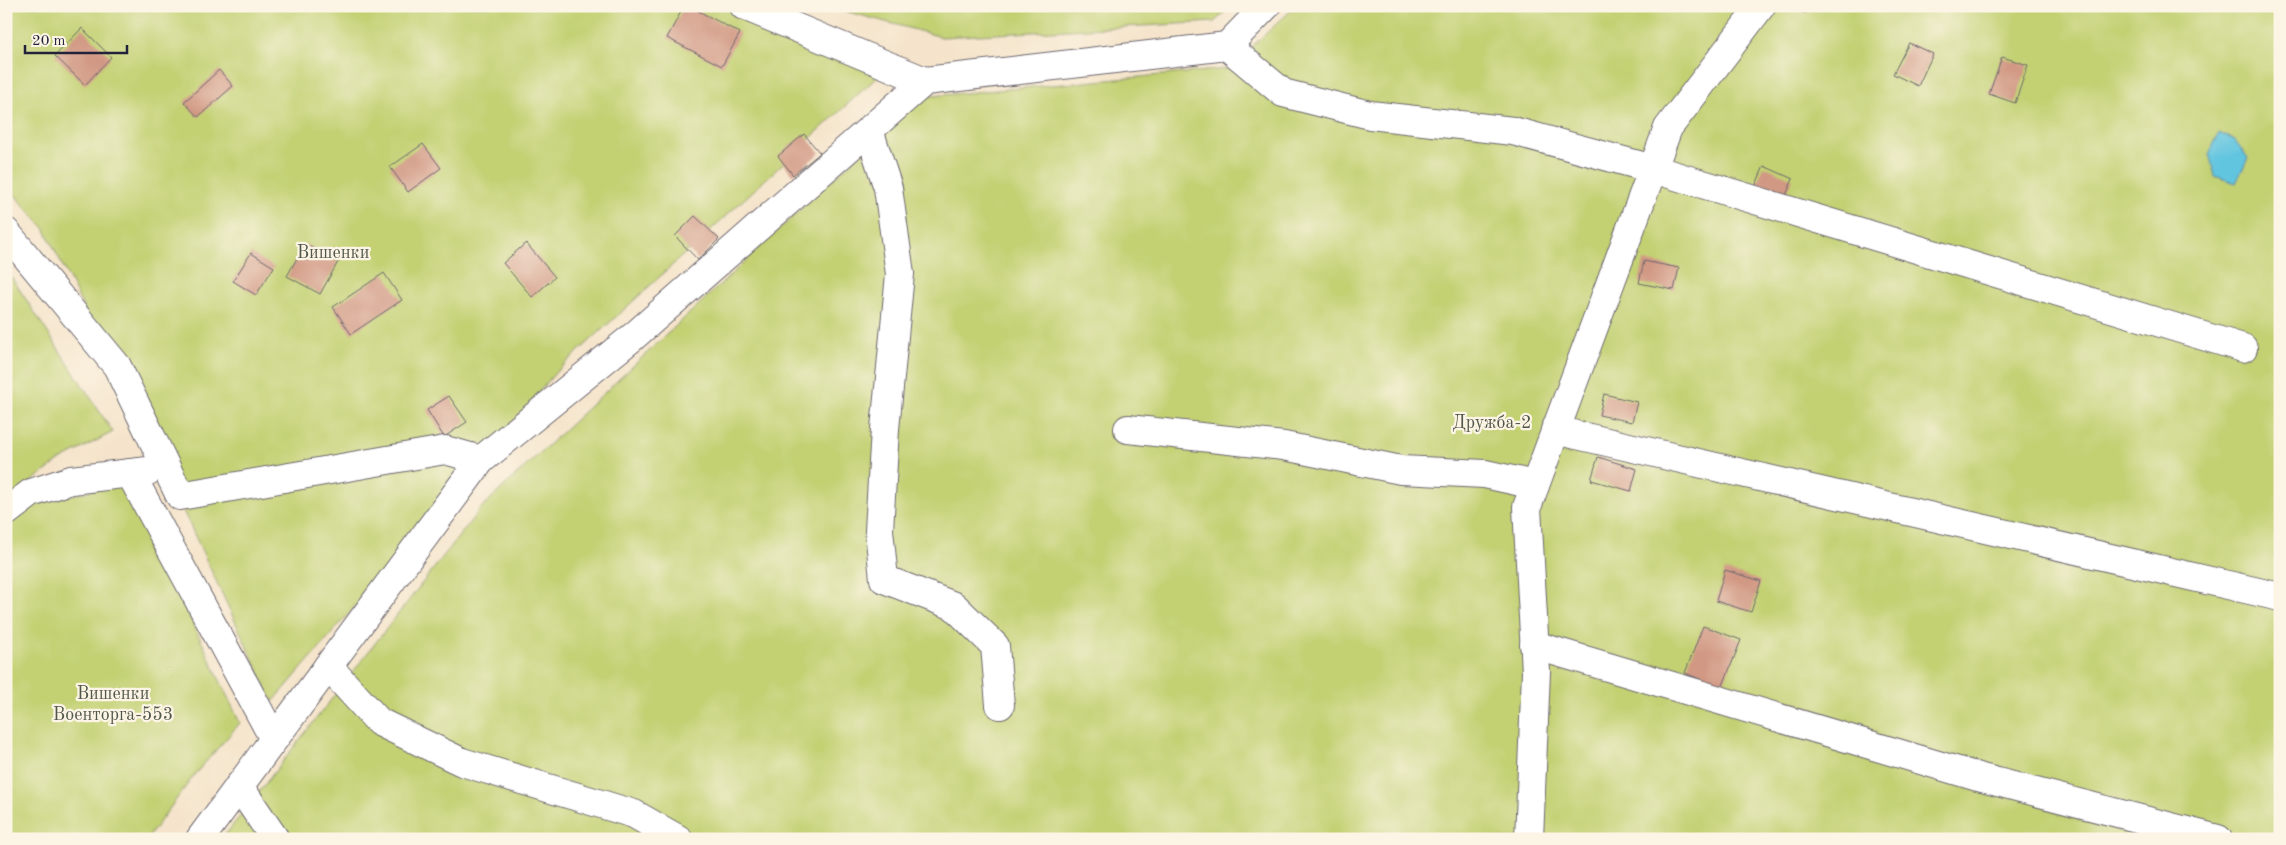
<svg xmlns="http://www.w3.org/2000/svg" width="2286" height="845" font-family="'Old Standard TT',serif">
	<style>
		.green { fill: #c3d173; stroke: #727a57 }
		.water { fill: #62c5e0; stroke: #42748e }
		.building { fill: #d19984 }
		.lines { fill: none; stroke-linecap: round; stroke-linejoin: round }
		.minor-casing { stroke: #6c666d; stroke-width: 30 }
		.minor { stroke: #fff; stroke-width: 28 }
		.labels { text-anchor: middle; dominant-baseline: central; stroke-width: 4.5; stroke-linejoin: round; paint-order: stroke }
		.park-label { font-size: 18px; fill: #52574c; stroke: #fcf5e5 }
	</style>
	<rect width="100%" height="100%" fill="#fcf5e5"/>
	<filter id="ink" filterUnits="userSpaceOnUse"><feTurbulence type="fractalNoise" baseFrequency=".02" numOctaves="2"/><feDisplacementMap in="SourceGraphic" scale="10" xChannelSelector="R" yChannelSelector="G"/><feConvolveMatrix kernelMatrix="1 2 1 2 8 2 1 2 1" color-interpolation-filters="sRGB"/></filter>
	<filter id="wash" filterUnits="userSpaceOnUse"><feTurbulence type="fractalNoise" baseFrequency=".0096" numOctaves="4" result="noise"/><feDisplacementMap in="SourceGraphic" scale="20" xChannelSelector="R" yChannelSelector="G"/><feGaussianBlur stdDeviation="1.12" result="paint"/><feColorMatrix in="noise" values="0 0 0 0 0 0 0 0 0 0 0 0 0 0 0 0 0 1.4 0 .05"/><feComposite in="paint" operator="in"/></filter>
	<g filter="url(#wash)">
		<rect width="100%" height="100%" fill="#f5e4cb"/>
		<!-- green -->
		<g class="green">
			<polygon points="6,6 744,6 889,66 556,372 273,702 164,470 44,228 6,185"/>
			<polygon points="826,6 1232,6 1214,22 942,37"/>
			<polygon points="1296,6 2280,6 2280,839 222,839 481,508 921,97 1227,69"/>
			<polygon points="6,269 113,432 62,459 6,500"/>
			<polygon points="126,482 240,723 195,774 147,839 6,839 6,528 34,504"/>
		</g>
		<!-- water -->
		<polygon class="water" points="2219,133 2235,140 2248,158 2236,183 2215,176 2209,154"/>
		<g id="blocks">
			<!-- building -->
			<g class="building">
				<polygon points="684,6 689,6 740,33 722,66 667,38"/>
				<polygon points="1785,6 1808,6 1806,13"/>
				<polygon points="82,28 111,57 85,85 55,56"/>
				<polygon points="1909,43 1933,54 1918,86 1893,74"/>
				<polygon points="2002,57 2028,65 2015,103 1989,94"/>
				<polygon points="219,70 233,86 198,117 184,102"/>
				<polygon points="804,134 820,153 793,175 778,156"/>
				<polygon points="423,144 441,168 408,192 390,167"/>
				<polygon points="1764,166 1793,179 1784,200 1755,187"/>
				<polygon points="695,216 719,239 698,260 675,236"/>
				<polygon points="526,243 555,277 532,297 503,263"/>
				<polygon points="305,244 338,262 320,294 287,276"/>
				<polygon points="251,253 274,267 256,295 233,281"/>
				<polygon points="1644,261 1679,268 1674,290 1639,283"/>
				<polygon points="384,273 402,300 351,334 333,307"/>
				<polygon points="1604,394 1637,402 1632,422 1599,415"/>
				<polygon points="449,396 467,422 444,437 427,410"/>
				<polygon points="1598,457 1637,469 1631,491 1591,480"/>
				<polygon points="1725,570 1761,581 1751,612 1716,601"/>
				<polygon points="1703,626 1741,640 1722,688 1685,673"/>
			</g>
		</g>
	</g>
	<g filter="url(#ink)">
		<use href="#blocks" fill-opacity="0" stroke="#6c666d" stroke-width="1"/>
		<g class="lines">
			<defs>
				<g id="minor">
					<polyline points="744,6 925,81"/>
					<polyline points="1227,46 1283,93 1370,115 1513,131 1653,169 2243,348"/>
					<polyline points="869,130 888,188 900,274 885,429 879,530 884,579 954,606 995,646 1000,705"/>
					<polyline points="6,232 117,366 180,496 445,450 481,460 634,336 925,81 1227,46 1266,6"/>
					<polyline points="1128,429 1284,446 1401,470 1485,474 1535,485"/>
					<polyline points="1555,430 2280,597"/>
					<polyline points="130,473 274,739"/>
					<polyline points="6,512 31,493 71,480 148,471"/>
					<polyline points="1534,645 1978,777 2218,839"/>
					<polyline points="328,666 379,722 462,762 634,814 678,839"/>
					<polyline points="239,786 275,839"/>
					<polyline points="200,839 481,460"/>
					<polyline points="1529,839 1536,672 1527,507 1668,128 1761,6"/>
				</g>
			</defs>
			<!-- minor casing -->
			<use href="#minor" class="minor-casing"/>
			<!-- minor -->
			<use href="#minor" class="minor"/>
		</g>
	</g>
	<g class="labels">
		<!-- park labels -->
		<g class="park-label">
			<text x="333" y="253">Вишенки</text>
			<text x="1492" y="423">Дружба-2</text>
			<text x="113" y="694">Вишенки<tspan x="113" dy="21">Военторга-553</tspan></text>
		</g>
	</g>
	<!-- margin -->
	<rect width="2286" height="845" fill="none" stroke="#fcf5e5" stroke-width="25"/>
	<!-- scale -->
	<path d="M25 45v8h102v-8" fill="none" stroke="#22223b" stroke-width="2.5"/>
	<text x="32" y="45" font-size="15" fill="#22223b" stroke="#fcf5e5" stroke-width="4" paint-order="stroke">20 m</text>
</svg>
